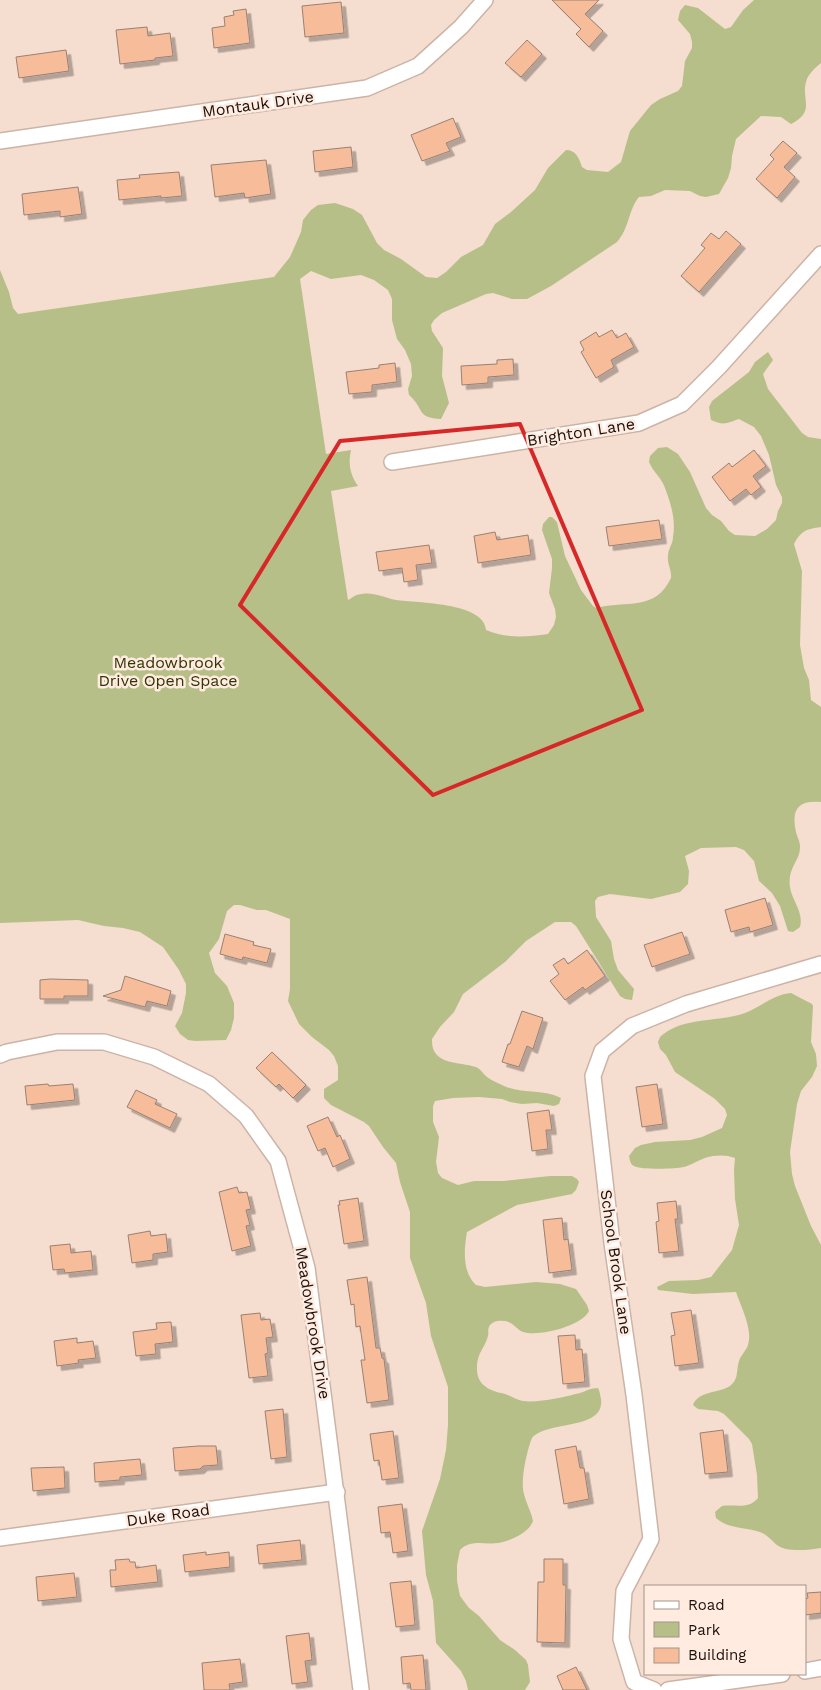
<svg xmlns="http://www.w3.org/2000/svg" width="821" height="1690" font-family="'Work Sans',sans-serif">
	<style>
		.green { fill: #b7bf88 }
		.building { fill: #f7bc99; stroke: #978175; filter: url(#shadow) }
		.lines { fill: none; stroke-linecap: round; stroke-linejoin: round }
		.minor-casing { stroke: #cbb4a7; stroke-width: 18 }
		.minor { stroke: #fff; stroke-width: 15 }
		.marked { fill: none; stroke: #d62828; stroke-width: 4; stroke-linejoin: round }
		.labels { text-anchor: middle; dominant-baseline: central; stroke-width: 5; stroke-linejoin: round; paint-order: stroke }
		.street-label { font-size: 16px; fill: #19110c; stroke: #ffebe0 }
		.park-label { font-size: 16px; fill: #323706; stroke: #ffebe0 }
	</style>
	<defs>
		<filter id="shadow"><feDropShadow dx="4.5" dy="4.5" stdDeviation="0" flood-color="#0004"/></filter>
	</defs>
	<rect width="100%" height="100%" fill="#f5ddcf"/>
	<!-- green -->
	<g class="green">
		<path d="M754,0h67v63c-6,5 -13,11 -15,19 -5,18 10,29 -15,42l-10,-7 -20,-1 -25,23 -4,17 -1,12 -3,10 -9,16 -13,3 -6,-1 -10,-5 -25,-1 -14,6 -12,1c-11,13 -9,30 -22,45l-66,44 -24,13h-15l-19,-6 -7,1 -44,19 -8,7 -3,5 1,6 11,17 -1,28 7,27 -8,16c-25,-1 -16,-10 -32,-24l-1,-6 4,-13 -1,-12 -6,-14 -8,-11 -5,-19v-21l-4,-9 -14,-10 -13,-5 -30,4 -20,-8 -11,8 26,175 25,-4c-3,14 -1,25 7,36l-27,5 17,109c4,-2 8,-6 14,-6 11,-2 23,4 34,6 21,3 88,2 90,30 21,9 41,7 62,4l6,-9 2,-8 -1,-8 -6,-16 3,-25v-9l-10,-29 1,-6 6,-7h3l5,5 8,34 16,34 12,16 3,2c30,-8 59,4 75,-30 1,-8 -4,-14 -3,-22 0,-7 5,-12 5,-19 3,-17 -2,-33 -8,-49 -3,-10 -12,-16 -16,-26l1,-6 8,-8 9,-1 11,7 12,18 16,36 6,7 9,6 8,10 6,4 20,1 12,-7 9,-9 2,-9 4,-8v-6l-6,-12 -7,-30 -8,-19 -7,-9 -15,-8c-12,4 -15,7 -28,1l-2,-13 3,-6 37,-29 6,-10 13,-10 5,8 -10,14 5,15 34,44 6,4 13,2v88c-15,2 -20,4 -27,17l8,27 -2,74 4,23 5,12 2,20 10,7v95c-23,-2 -30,7 -25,30 1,5 4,9 4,14 1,14 -13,21 -10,41 2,14 14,25 10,40l-7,5 -5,-1 -8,-25 -8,-13 -13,-12 -5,-20 -10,-11 -8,-3 -35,1 -16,8 4,15 -1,13 -8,8 -29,7 -41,-5 -12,3 -3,4 1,16 15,24 3,18 4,11 16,19 -2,11 -7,-1 -5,-3 -44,-70 -5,-4h-16l-29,19 -21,21 -42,32 -9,18 -14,15 -8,12c-1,27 27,22 44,28 5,2 7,7 11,10 5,4 12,6 17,9 18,8 39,3 57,12l-2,6 -5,2 -17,-3 -15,1 -12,-2 -8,-3 -23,-2 -26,1 -18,3 -2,5v16l6,15 -3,25 2,11 4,5 16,7 16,-4h30l46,-5h22l5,3 2,3 -3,8 -4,4 -55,11 -50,27c-3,17 -5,40 9,53l9,2 51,-5 24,2 16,5 11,16 2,6c-7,15 -50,26 -66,21 -7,-3 -11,-11 -19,-11 -5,-1 -11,0 -14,4 -3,4 -1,8 -2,11 -4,14 -11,16 -11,33 0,15 11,21 24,24 8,1 14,7 22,8 15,2 42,-4 57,-8 6,-2 11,-5 18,-5 2,4 2,7 3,11 4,32 -53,21 -69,39 -5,12 -12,43 -8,56 2,9 7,17 9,27 -4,12 -23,20 -35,22 -14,2 -27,-4 -38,7l-3,15v16l3,15 9,12 10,8 21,24 15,10 11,10 2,5 2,17 -5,8h-57l-2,-9 -5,-10 -25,-28 -3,-42 -7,-26 -4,-44 18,-52 6,-29 2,-25v-38l-17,-51 -5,-33 -16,-45v-46l-10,-30 -4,-19 -13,-16 -14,-21 -5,-4 -33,-17 -7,-7v-9l14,-9v-14l-4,-10 -5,-6 -17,-13 -13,-13 -11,-23 2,-12v-70l-24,-9h-9l-17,-5h-6l-7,6 -8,28 -10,14 6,20 12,13 7,17v15l-3,12 -5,10 -31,1 -7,-1 -8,-6 -5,-8 7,-13 4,-20v-9l-7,-14 -16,-23 -23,-15 -17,-4 -19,-2 -26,-6 -78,3v-653l9,22 4,16 5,6 256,-37 16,-20 11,-25 2,-12 8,-10 7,-5 17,-2 18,6 9,6 15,28 7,7 17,9 25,18 11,1 9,-6 15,-15 22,-12 12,-21 16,-12 24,-22 13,-22 18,-18c10,0 13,8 16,17l5,3 21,2 13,-10 9,-31 21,-26 9,-6 18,-8 4,-5 3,-25 7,-13v-6l-2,-8 -12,-14 2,-9 5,-6 13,3 27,21 6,-2 12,-17z"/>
		<path d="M791,993l21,11 1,2 -2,36 5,12 1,12 -5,11 -11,14 -4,13 -7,48 2,22 3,12 16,40 10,19v303c-11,2 -24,3 -35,1 -12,-2 -15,-13 -26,-17 -15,-5 -32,-3 -44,-14l-1,-6 7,-6c13,-2 26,4 36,-8l-1,-23 -5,-31 -3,-5 -25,-25 -6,-3 -20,-2 -5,-4c5,-14 26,-12 37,-19 9,-7 6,-15 9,-25 2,-6 7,-10 9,-16 5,-16 -7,-38 -12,-53l-43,2 -35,-4 -1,-3 12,-6 29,-1 13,-3 21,-27 7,-25 -4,-26 -1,-29 1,-12c-7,-3 -15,-3 -22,-2 -10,1 -19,8 -29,11 -9,2 -43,3 -50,-1 -4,-2 -4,-6 -5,-10l6,-8 6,-3 14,-3 35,-2 12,-3 20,-9 5,-13 -2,-6 -10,-10 -40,-27 -9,-17 -6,-6 -2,-7 2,-5c23,-21 57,-14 85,-24 15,-6 30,-19 46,-20z"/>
	</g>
	<!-- building -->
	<g class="building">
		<polygon points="552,0 599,0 585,14 603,31 589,47 576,34 581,29"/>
		<polygon points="341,2 344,33 305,37 302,6"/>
		<polygon points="246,9 250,43 214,48 212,28 225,26 224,17 234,15 233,11"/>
		<polygon points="147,27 148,36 170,33 173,56 155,58 155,60 120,64 116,30"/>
		<polygon points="527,40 542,54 521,77 505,63"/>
		<polygon points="66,50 69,71 19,78 16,57"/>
		<polygon points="453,118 461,137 446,143 450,151 422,161 411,135"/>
		<polygon points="783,141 797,153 784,167 795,177 777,198 756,179 774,159 770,155"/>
		<polygon points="351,147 353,167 315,172 313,151"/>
		<polygon points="266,160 271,194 245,198 244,193 215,197 211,165"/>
		<polygon points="179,172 182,196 161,198 161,196 119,200 117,180 140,178 139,175"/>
		<polygon points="78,187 82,214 60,217 60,211 24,215 22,194"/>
		<polygon points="726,231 741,244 699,292 681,276 705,248 701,245 711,233 719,239"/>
		<polygon points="612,330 617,338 626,333 634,347 611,360 614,367 596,378 581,352 584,350 580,342 596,332 599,337"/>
		<polygon points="513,359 514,375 488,377 488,383 462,385 461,366 497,364 497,360"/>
		<polygon points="395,363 397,382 372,385 372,392 349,394 346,372 379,368 379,365"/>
		<polygon points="754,450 766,466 753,476 761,487 751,495 746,489 730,501 712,477 729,463 732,467"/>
		<polygon points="659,520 662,539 609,546 606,527"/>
		<polygon points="495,532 497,540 528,535 531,555 478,563 474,536"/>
		<polygon points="429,545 432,563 416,565 418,580 404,582 402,568 379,571 376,552"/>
		<polygon points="765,898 773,925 750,932 749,927 731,932 725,910"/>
		<polygon points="682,932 690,954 652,967 644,945"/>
		<polygon points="225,934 254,942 253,945 271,949 267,963 243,957 242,960 220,954"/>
		<polygon points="587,950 605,976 585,990 583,987 565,1000 550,981 559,974 553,965 564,958 568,964"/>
		<polygon points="125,976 171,991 167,1006 147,1001 145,1007 103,996 121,990"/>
		<polygon points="50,979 88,980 88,996 64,996 64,999 40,999 40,980"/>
		<polygon points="522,1011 543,1018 533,1049 527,1046 519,1067 502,1062 508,1044 510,1044"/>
		<polygon points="272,1052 306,1085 293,1098 279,1084 276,1087 256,1068"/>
		<polygon points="48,1084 49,1086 73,1084 75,1100 27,1105 25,1086"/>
		<polygon points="657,1084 663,1124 642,1127 636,1087"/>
		<polygon points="136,1090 157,1100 155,1104 177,1114 170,1128 127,1107"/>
		<polygon points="549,1110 552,1130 546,1130 548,1149 532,1151 527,1113"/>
		<polygon points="328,1117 337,1137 340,1135 350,1159 333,1167 325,1148 318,1151 307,1126"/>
		<polygon points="237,1187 239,1193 247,1192 251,1209 246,1210 250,1225 246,1226 251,1246 232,1251 219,1192"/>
		<polygon points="358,1198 364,1241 344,1244 338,1205 340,1205 339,1201"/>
		<polygon points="676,1201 678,1219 675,1219 679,1251 659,1253 656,1222 659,1221 657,1203"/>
		<polygon points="562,1218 564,1240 568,1239 572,1270 549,1273 543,1220"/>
		<polygon points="150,1231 151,1236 166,1234 168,1252 153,1254 153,1260 132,1263 128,1235"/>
		<polygon points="70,1244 71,1253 91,1251 93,1270 65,1273 64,1269 53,1270 50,1246"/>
		<polygon points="367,1277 376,1348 380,1348 382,1358 384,1359 389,1400 367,1403 361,1360 365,1360 360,1326 356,1327 354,1304 351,1305 347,1280"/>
		<polygon points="691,1310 699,1363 675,1366 671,1336 675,1335 671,1313"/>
		<polygon points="260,1313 261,1320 270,1319 273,1337 266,1338 268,1353 265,1354 268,1376 249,1378 241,1315"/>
		<polygon points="171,1322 173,1342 155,1344 156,1354 136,1356 133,1332 157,1329 156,1323"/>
		<polygon points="575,1335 576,1350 582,1349 585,1382 563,1384 558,1336"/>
		<polygon points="77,1338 77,1343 93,1341 96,1358 78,1360 79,1363 57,1366 54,1341"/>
		<polygon points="283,1409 287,1457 271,1459 265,1411"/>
		<polygon points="723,1430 728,1472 705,1474 700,1433"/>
		<polygon points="393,1431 399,1478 382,1480 379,1460 374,1461 370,1434"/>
		<polygon points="198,1446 216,1446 218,1465 203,1466 200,1469 175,1471 173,1448"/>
		<polygon points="576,1446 580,1468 584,1468 589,1499 564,1504 555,1450"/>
		<polygon points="140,1459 142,1475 120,1477 120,1480 95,1482 94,1463"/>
		<polygon points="64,1467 65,1488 33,1491 31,1468"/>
		<polygon points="402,1504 408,1551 393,1553 390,1532 381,1533 378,1507"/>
		<polygon points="300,1540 302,1560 259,1564 257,1545"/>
		<polygon points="206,1552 206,1555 229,1552 230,1567 185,1572 183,1555"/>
		<polygon points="129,1559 130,1562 135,1562 136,1568 156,1565 158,1582 111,1587 110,1570 116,1570 115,1560"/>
		<polygon points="544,1559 563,1559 563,1585 566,1585 565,1643 537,1642 538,1582 544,1582"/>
		<polygon points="74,1573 77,1597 38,1601 36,1577"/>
		<polygon points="411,1581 415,1625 396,1627 390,1583"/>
		<polygon points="821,1592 821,1613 805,1615 805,1599 808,1598 807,1593"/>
		<polygon points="309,1633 312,1660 305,1661 308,1682 292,1684 286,1636"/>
		<polygon points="423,1655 426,1690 411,1690 410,1683 403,1684 401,1657"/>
		<polygon points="240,1659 243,1682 229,1684 230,1690 204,1690 202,1663"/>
		<polygon points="576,1667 587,1690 563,1690 557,1676"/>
	</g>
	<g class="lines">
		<defs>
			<g id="minor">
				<polyline points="0,141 367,88 418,66 461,27 485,0"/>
				<polyline points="392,462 639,423 682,404 719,367 821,254"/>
				<polyline points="0,1055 7,1052 57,1042 104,1042 154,1057 209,1084 246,1116 278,1161 307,1268 361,1690"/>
				<polyline points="0,1538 337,1492"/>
				<polyline points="805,1671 821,1668"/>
				<polyline points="654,1690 634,1682 621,1639 624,1591 651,1539 634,1395 612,1243 593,1076 602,1051 632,1026 686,1004 821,964"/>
				<polyline points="668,1690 782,1674"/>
			</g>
		</defs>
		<!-- minor casing -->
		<use href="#minor" class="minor-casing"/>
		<!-- minor -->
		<use href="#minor" class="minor"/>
	</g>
	<!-- marked area -->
	<path class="marked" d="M520,424l122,286 -209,85 -193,-190 100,-164z"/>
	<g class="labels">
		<!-- street labels -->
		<g class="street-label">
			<text transform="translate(258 104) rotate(-8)">Montauk Drive</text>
			<text transform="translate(581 432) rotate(-9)">Brighton Lane</text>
			<text transform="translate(616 1262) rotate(82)">School Brook Lane</text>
			<text transform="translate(313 1323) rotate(81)">Meadowbrook Drive</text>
			<text transform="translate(168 1515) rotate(-8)">Duke Road</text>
		</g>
		<!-- park labels -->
		<g class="park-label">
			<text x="168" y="662">Meadowbrook<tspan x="168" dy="18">Drive Open Space</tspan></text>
		</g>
	</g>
	<!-- legend -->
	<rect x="644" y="1585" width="162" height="90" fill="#ffebe0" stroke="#a3948b"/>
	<rect x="654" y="1601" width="25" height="8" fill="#ffffff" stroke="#a3948b"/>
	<text x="688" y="1610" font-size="15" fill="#19110c">Road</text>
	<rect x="654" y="1622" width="25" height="15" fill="#b7bf88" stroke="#a3948b"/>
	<text x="688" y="1635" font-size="15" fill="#19110c">Park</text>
	<rect x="654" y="1648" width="25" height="15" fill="#f7bc99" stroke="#a3948b"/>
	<text x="688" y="1660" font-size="15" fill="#19110c">Building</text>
</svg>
